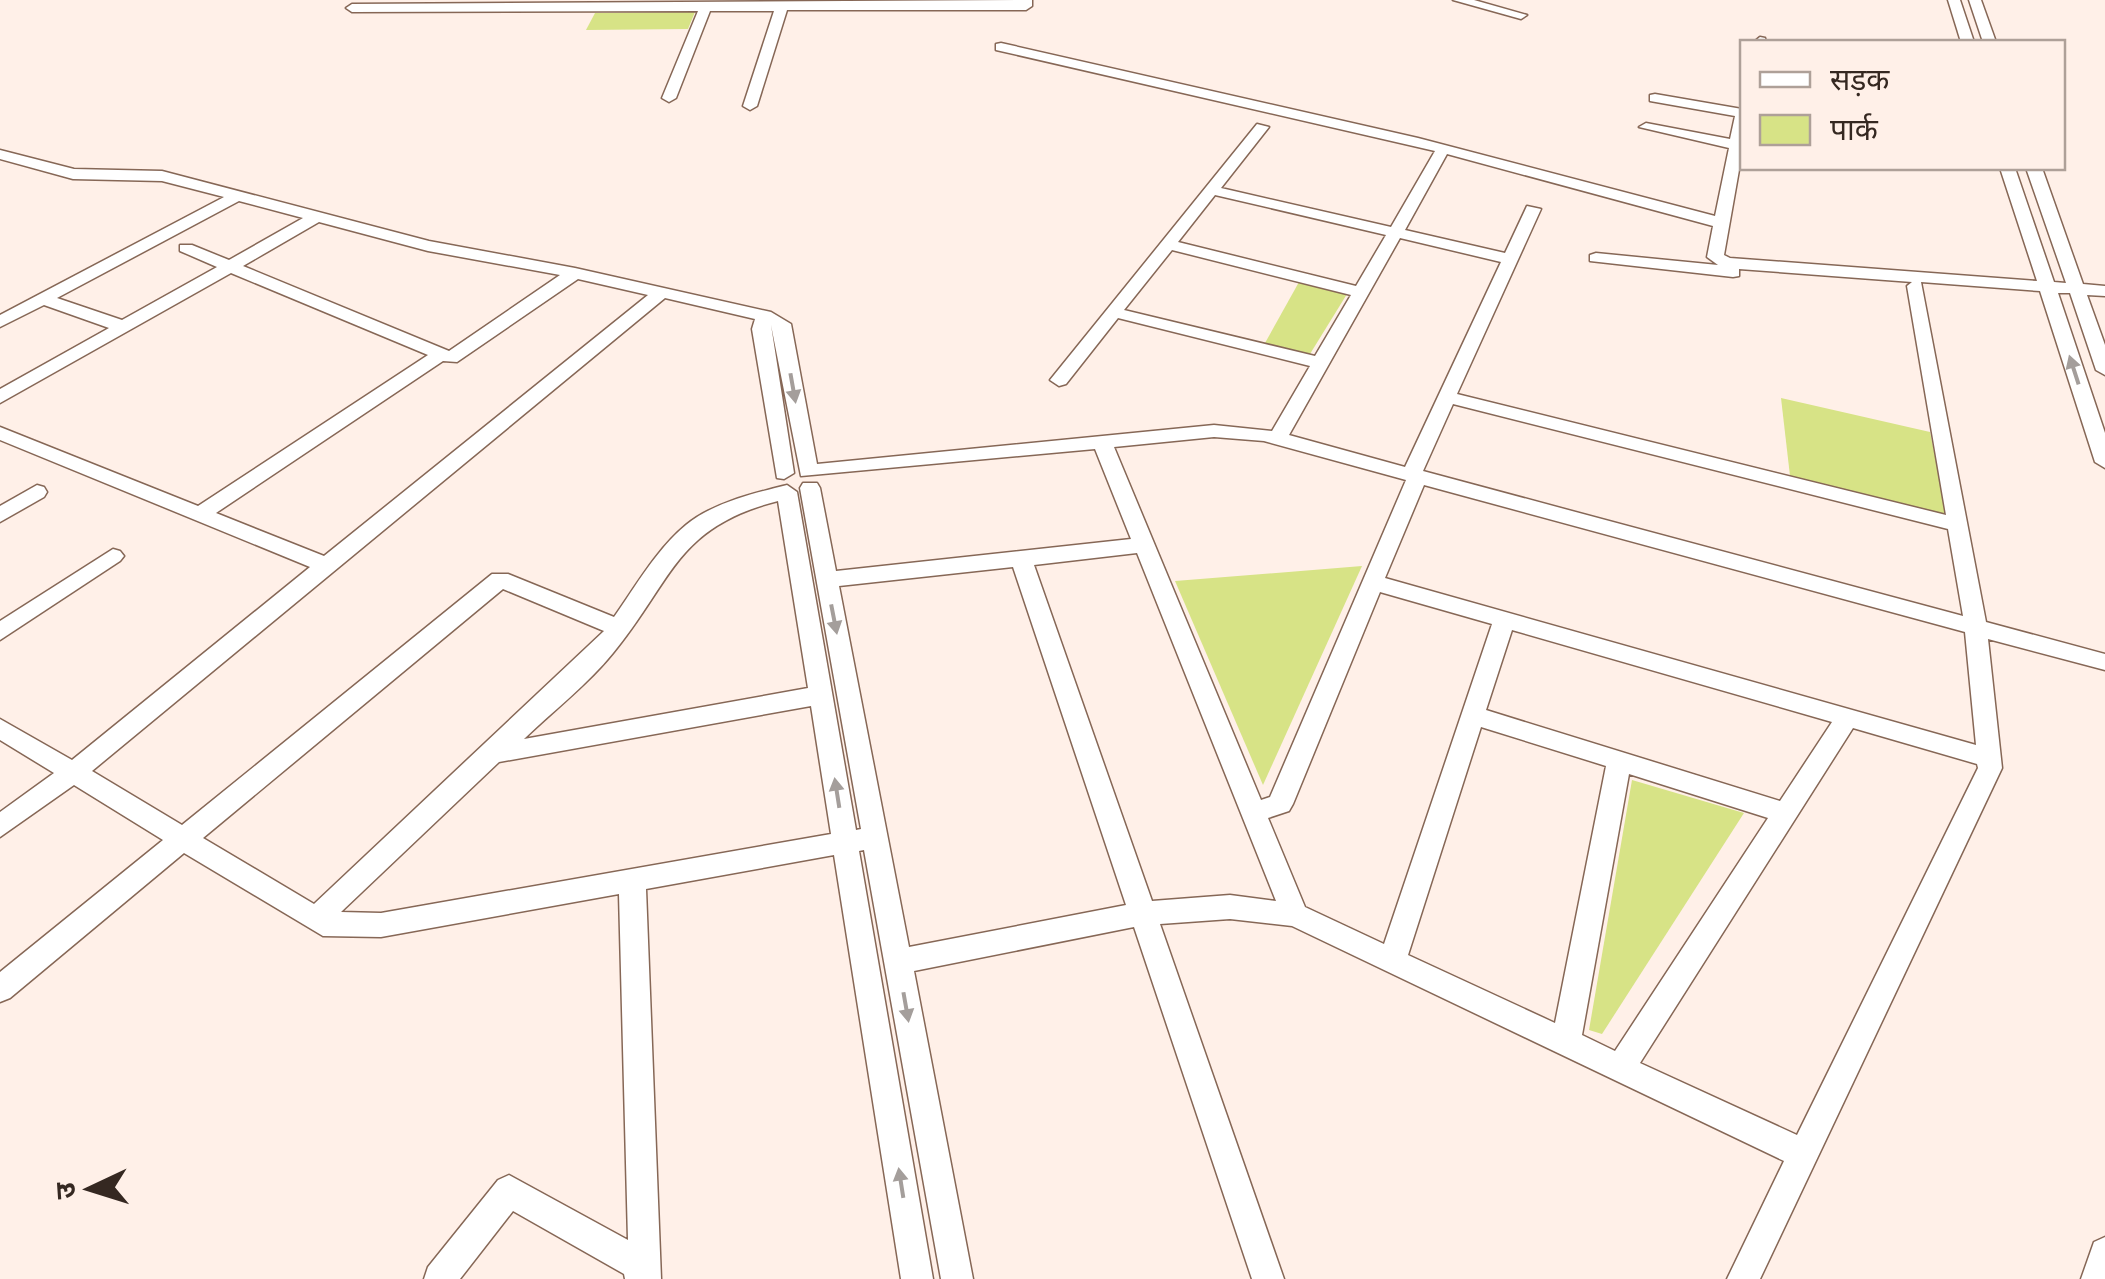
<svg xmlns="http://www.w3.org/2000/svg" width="2105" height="1279" font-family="Roboto,'Noto Sans Devanagari',sans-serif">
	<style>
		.green { fill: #d7e386 }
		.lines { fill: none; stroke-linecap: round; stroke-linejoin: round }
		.minor-casing { stroke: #866756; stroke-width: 3 }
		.minor { fill: #fff; fill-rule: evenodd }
		.oneway { fill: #a49e9b }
	</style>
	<rect width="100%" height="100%" fill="#fff0e8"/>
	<!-- green -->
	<g class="green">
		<polygon points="695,12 688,29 586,30 595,13"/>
		<polygon points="1299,282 1347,294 1310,354 1265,343"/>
		<polygon points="1781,398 1930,432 1947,515 1790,476"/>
		<polygon points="1362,566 1263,785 1175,581"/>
		<polygon points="1632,780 1744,813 1602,1034 1589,1030"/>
	</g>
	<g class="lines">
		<defs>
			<g id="minor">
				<polygon points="1020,0 1032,0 1032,6 1026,10 787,10 757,106 750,110 743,106 774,11 710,11 676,98 669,102 662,98 698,11 352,12 346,8 352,4"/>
				<polygon points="1453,0 1474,0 1527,15 1521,19"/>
				<polygon points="1948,0 1960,0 1974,42 1961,42"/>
				<polygon points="1969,0 1981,0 1996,42 1983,42"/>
				<polygon points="1760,37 1765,38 1766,42 1754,42"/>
				<path d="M1001,43l417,95 297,78 14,-68 -90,-21 7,-4 84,16 5,-23 -85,-15v-6l5,-1 87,15v44l-18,102 6,3 307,23 -37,-113h15l39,114 12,1 -40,-115h16l41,116 22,2v10l-18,-1 18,50v30l-9,-5 -26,-77h-12l47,140v35l-10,-6 -55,-171 -119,-9 65,340 119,32v16l-117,-31 14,129 -242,511h-33l57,-118 -492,-235 -62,-7 -70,5 124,355h-32l-118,-352 -220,44 59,308h-32l-77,-429 -5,1 74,428h-32l-67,-424 -188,34 15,390h-36l-1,-5 -111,-63 -53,68h-36l4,-12 70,-87 11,-5 119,65 -9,-346 -238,43 -58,-1 -139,-83 -174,145 -10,4v-30l163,-132 -89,-55 -74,52v-25l54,-39 -54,-33v-21l72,41 238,-193 -310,-127v-13l198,79 230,-151 -197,-82 -231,130v-14l109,-61 -65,-23 -44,22v-12l224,-118 -62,-16 -89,-2 -73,-20v-9l74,19 88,2 267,70 146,27 196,44 20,12 26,140 397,-39 58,6 38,-65 -192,-48 -52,66 -7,2 -9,-6 207,-256 12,3 -48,61 170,39 44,-76 -439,-101v-6zM1447,154l266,72 -6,31 11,8 -122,-12 -6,2v6l143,16 6,-1v-7l173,13 -5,4 39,229 -489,-121 84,-185 -14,-3 -22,47 -100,-23zM1215,195l171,40 -30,51 -178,-44zM239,201l64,17 -74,42 -37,-15h-12v6l37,16 -95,53 -65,-22zM319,222l109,29 132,24 -111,76 -206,-85zM1400,238l101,24 -96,205 -116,-32zM1172,250l179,45 -36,61 -191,-46zM578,279l70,16 -324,261 -108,-43 227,-152 14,1zM665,298l90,21 -3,10 25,149 7,1 10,-6 -23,-148 30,151 294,-27 36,90 -295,32 -16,-83 -3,-5h-14l-3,5 61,341 -5,1 -59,-338 -10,-7c-32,8 -75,18 -101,40 -30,25 -50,61 -72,92l-106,-43h-16l-310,251 -90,-54zM1453,404l495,125 15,87 -540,-145zM1214,437l50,4 142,39 -136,317 -9,3 -147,-353zM1424,485l541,147 11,113 -591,-167zM778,501l30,187 -284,51c29,-28 64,-55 89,-86 59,-71 62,-126 165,-152zM1137,553l139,348 -46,-6 -78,6 -118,-336zM1013,567l113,338 -217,42 -70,-361zM503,589l101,42 -290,273 -111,-66zM1380,592l112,32 -108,320 -79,-37 -37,-89 21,-7 4,-7zM1512,630l320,92 -52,79 -294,-91zM811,706l20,128 -450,79 -40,-1 158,-150zM1481,727l125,39 -51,257 -147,-68zM1853,728l124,36 1,4 -181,367 -157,-72zM1629,774l139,44 -153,233 -33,-16z"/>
				<polygon points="37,485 44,487 47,492 44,497 0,522 0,506"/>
				<polygon points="113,549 120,551 124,556 120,561 0,640 0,621"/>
				<polygon points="2105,1237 2105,1279 2081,1279 2094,1242"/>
			</g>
		</defs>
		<!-- minor casing -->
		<use href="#minor" class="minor-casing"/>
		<!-- minor -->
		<use href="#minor" class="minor"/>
	</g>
	<!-- one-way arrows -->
	<defs><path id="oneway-solid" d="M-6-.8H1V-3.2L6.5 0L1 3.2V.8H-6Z" transform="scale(2.5)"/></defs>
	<g class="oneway">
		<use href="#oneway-solid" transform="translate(2074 370) rotate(-108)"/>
		<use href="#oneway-solid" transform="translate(793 388) rotate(80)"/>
		<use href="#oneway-solid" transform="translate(834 619) rotate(79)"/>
		<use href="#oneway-solid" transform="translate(837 793) rotate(-99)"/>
		<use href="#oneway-solid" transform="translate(906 1007) rotate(80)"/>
		<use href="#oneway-solid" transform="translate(901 1183) rotate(-99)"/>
	</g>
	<!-- legend -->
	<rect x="1740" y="40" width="325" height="130" fill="#fff0e8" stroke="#aea098" stroke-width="2.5"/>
	<rect x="1760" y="72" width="50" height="15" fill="#ffffff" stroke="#aea098" stroke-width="2.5"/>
	<text x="1830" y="90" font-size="30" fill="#352821">सड़क</text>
	<rect x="1760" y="115" width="50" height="30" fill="#d7e386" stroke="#aea098" stroke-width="2.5"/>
	<text x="1830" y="140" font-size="30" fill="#352821">पार्क</text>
	<!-- north arrow -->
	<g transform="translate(90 1189) rotate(266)" stroke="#fff0e8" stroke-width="8" paint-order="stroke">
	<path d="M0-8L18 38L0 25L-18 38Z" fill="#352821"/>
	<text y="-15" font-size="28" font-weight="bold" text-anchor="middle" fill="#352821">उ</text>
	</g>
</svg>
